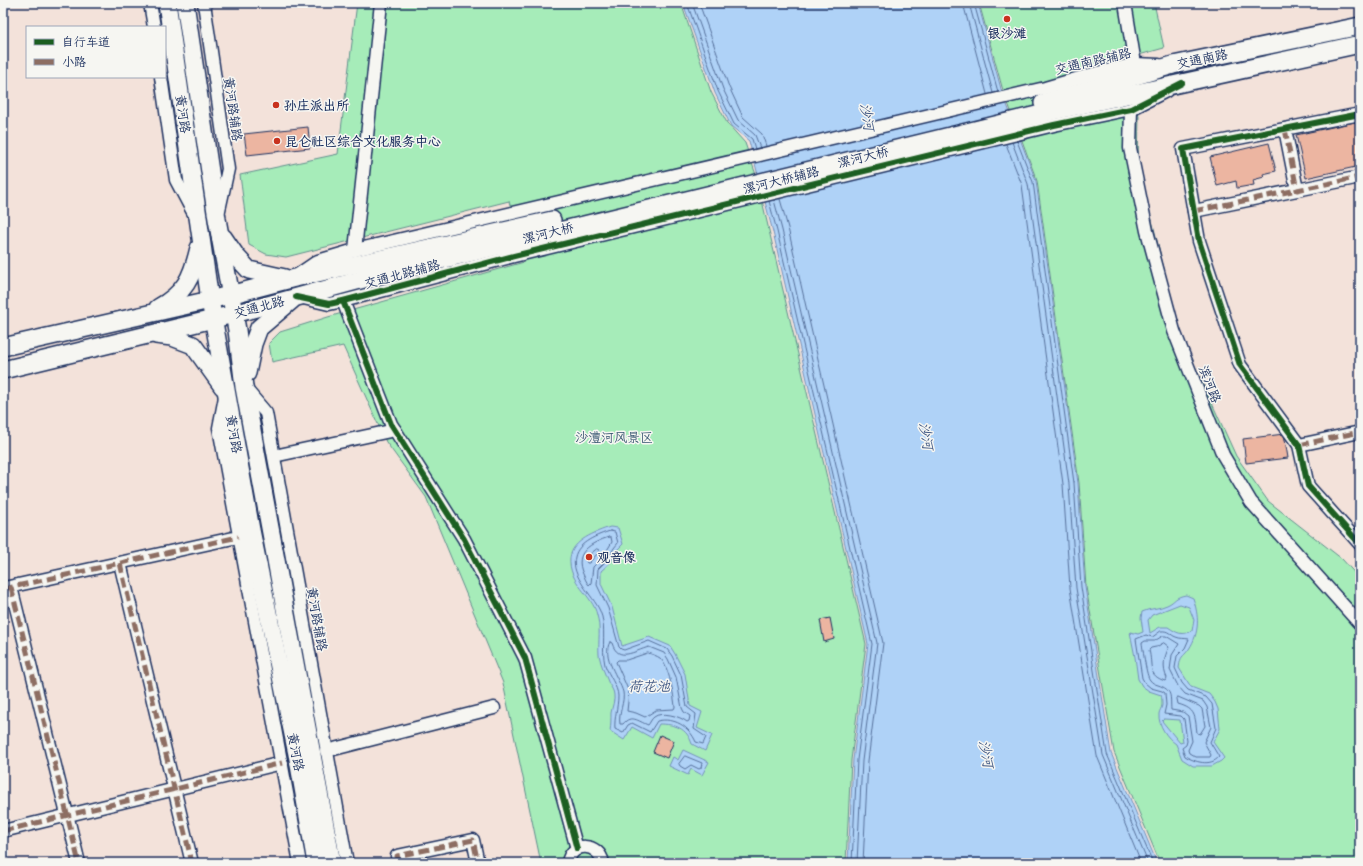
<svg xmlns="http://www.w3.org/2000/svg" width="1363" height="866" font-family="'Comic Neue','LXGW WenKai TC',sans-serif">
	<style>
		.green { fill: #a6ecb9; stroke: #608e8c }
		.water { fill: #afd2f7; stroke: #7491ba; fill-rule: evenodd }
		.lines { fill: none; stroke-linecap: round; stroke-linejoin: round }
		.shore { stroke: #56709b; stroke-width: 1 }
		.building { fill: #ecb5a1; stroke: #1b2f5e }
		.minor-casing { stroke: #1b2f5e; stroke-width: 15 }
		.secondary-casing { stroke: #1b2f5e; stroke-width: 20 }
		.minor { stroke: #f6f6f2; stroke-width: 12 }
		.secondary { stroke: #f6f6f2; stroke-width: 17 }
		.quiet { stroke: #8d6e63; stroke-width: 5; stroke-dasharray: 10 5; stroke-linecap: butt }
		.cycleway-casing { stroke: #f6f6f2; stroke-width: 8 }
		.cycleway { stroke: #1b5e20; stroke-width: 6 }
		.poi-dot { fill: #c8321e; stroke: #f6f6f2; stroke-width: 1.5 }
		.labels { text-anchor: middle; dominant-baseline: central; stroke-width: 3; stroke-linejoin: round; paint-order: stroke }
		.poi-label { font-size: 13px; font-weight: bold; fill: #1b2f5e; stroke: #f6f6f2; text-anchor: start }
		.street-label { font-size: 13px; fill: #1b2f5e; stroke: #f6f6f2 }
		.park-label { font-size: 13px; fill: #375570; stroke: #f6f6f2 }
		.water-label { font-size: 14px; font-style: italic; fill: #405884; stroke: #f6f6f2 }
	</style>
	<rect width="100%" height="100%" fill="#f3e2da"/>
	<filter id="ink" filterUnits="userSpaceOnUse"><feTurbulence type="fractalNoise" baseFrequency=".025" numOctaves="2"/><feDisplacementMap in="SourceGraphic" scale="8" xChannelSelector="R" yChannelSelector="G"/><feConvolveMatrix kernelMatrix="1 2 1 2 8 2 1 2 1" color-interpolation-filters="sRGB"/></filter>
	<g filter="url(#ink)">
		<!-- green -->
		<g class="green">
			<polygon points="357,3 681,3 711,92 727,123 745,143 756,175 866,644 851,760 846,863 541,863 503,683 426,497 386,442 343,346 272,362 269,343 280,332 328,317 524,262 509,201 286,257 266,254 249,245 240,175 338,154"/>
			<polygon points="979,3 1154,3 1164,48 1128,58 1139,116 1138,164 1180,333 1236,456 1268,501 1342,559 1360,579 1360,863 1160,863 1114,752 1086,587 1079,483 1037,181 1002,87"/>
		</g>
		<!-- water -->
		<g class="water">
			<polygon points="683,3 978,3 1001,89 1036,181 1078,483 1085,587 1111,753 1157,863 848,863 853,760 868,644 773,232 749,141 731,126 715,93"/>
			<path d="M610,527l8,1 5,16 -6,6 -6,12 -10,9v13l11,23 10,39 27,-9 21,9 5,8 10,20 5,32 12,6 -5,16 15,7 -7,16 -13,-7c-5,-16 -17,-20 -33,-20l-7,14 -20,-11 -8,13 -14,-9c1,-6 1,-12 1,-18 1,-6 4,-13 3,-18 0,-4 -3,-8 -5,-11 -4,-10 -8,-19 -10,-29 -1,-14 2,-27 -2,-40 -4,-20 -29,-32 -27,-57 2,-18 26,-26 40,-31z"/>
			<path d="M1186,595l7,3c6,18 7,34 -4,51 -7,10 -8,5 -10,19l12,19 18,7 6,8 3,7 2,20 -7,13 11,16 -3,3 -9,5h-19l-11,-7 -6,-15c-9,-6 -18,-19 -17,-30 0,-3 3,-6 3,-9 0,-3 0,-7 -1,-10l-12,-4 -7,-5 -4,-7 -3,-22 -5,-25 8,2 5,-2 -2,-14 1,-6c8,-4 17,-3 25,-7 9,-4 7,-8 19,-10zM1180,604l9,3 5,13 -2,11c-11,5 -15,2 -24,-4h-8l-10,6 -2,-13 4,-5zM1164,719l16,1 3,22 -3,1 -18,-22z"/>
			<polygon points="683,750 709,762 702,775 691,769 688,775 669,766 673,757 678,760"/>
		</g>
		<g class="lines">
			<!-- shore -->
			<g class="shore">
				<polyline points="687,3 718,91 734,124 752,139 755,149"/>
				<polyline points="692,3 723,89 738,120 755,135 760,148"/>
				<polyline points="699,3 729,87 743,117 762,134 766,146"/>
				<polyline points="963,3 987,94"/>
				<polyline points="969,3 993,93"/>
				<polyline points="974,3 998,92"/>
				<polyline points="1017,141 1033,182 1074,483 1081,587 1107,754 1153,863"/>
				<polyline points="1012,142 1028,184 1069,484 1076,588 1103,755 1148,863"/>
				<polyline points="1006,144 1022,185 1063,484 1070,588 1097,756 1141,863"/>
				<polyline points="780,199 788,228 883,643 868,761 863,863"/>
				<polyline points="774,200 782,230 877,643 862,761 857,863"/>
				<polyline points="769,201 777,231 872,644 857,760 852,863"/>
				<path d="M610,531l5,1 3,11 -4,5 -7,12 -9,9 -1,16 11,23 11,39 2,2 3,1 25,-9 18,8 5,7 9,19 6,32 9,7 -2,15 12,8 -3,7 -7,-2c-7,-16 -22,-25 -39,-21l-7,11 -18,-9 -4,2 -5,8 -8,-4c-1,-11 3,-22 3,-33 0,-9 -10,-22 -13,-31 -4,-17 2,-39 -5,-54 -7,-16 -30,-35 -25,-54 3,-15 23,-22 35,-26z"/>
				<path d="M609,537h2l1,5 -9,15 -10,10 -2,16 -2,2c-3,-3 -4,-7 -6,-11 -10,-22 8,-31 26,-37z"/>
				<polygon points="597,549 599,550 598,553 589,563 587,563 586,560 588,556"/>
				<path d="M1161,631c8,-1 9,4 15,6 4,2 9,1 13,2l-4,9 -8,8 -2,12 7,15 6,7 18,7 6,7 4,24 -6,14 9,15c-9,10 -24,5 -34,-1l-3,-8 4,-3 1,-4 -3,-22 -3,-3 -17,-2 2,-9 -1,-12 -3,-2 -11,-3 -6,-5 -3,-5 -6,-39 10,-4 6,2z"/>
				<path d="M1163,636h3l13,8 -7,11 -2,15 8,16 7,8 18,7 4,6 4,20 -7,15 7,13 -1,2h-14l-7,-4 -1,-3 4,-9 -4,-25 -5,-4 -12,-2c-1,-14 2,-20 -13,-25 -3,-1 -6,-2 -8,-5 -4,-4 -7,-31 -8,-37l3,-2h9z"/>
				<path d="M610,642l2,1c6,20 22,8 37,4l15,6 4,6 8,18 6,31 2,4 6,4 -1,5 -2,1c-7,-6 -26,-11 -33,-5 -3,2 -4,6 -6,8 -10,-4 -17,-11 -25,-1h-3c-2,-11 5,-22 3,-32 -4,-14 -22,-36 -13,-50z"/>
				<path d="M1164,643l5,4c-5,10 -7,21 -2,31l-2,3c-18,-6 -12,-15 -16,-31l2,-2 5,-1z"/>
				<path d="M648,653c4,1 9,3 12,5 9,8 14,38 15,49l-1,2 -18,1 -11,7 -9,-4 -9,-2 2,-19 -13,-30 2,-2h8z"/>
				<path d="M1178,697l21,9 3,3 3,17 -5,8 -3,-1c-2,-17 -1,-24 -19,-29l-1,-5z"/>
				<polygon points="685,756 702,763 701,768 699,769 691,765 685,769 680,766 679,764"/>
			</g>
		</g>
		<!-- building -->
		<g class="building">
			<polygon points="1355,122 1360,125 1360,166 1306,178 1296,135"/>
			<polygon points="308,127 310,148 247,155 244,134"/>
			<polygon points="1269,143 1276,171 1263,174 1264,177 1253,180 1254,185 1237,188 1236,181 1217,186 1210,157"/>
			<polygon points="1284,434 1288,458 1246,463 1243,439"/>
			<polygon points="830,618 834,639 824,642 820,620"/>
			<polygon points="660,735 674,741 667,758 653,752"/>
		</g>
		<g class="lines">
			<defs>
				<g id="minor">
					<polyline points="150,3 154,27"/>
					<polyline points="204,3 228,169 219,210"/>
					<polyline points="1125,3 1135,64"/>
					<polyline points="161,77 176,180 194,214"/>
					<polyline points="1131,109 1130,148 1147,231 1174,331 1223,455 1251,502 1360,624"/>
					<polyline points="1360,114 1183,149 1199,241 1240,365 1299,445 1308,486 1360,544"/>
					<polyline points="1285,129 1297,190 1360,177"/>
					<polyline points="1194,211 1297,190"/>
					<polyline points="355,250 381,3"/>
					<polyline points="299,274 318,261 355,250 1045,88 1093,74 1135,64 1159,65"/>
					<polyline points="299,297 329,304 343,301 514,256 1054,125 1131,109 1166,91"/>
					<polyline points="343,301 391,424 464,539 525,658 577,849"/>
					<polyline points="244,387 266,413 347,863"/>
					<polyline points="225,397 219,428 300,863"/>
					<polyline points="1299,445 1360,432"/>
					<polyline points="274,456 395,430"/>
					<polyline points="120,563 192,863"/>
					<polyline points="11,587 79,863"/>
					<polyline points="4,588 238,537"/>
					<polyline points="326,751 494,708"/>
					<polyline points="3,831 282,763"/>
					<polyline points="398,863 397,856 473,840 478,863"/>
					<path d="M568,863c3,-22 31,-21 35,0"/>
				</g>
				<g id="secondary">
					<polyline points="167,3 210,300 251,530 298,759 316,863"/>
					<polyline points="185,3 217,219 237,330 244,387 332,863"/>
					<polyline points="1043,103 1173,65 1360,26"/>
					<polyline points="223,237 236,256 249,270 285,278"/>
					<path d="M158,308c27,-15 34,-30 41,-60"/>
					<polyline points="156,335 172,337 193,345 223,387"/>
					<polyline points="3,347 210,300 291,279 552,220"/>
					<polyline points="3,370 234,314 375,276 514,242 1049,112 1360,44"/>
					<polyline points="247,373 253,344 259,328 292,300"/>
				</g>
			</defs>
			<!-- minor casing -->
			<use href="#minor" class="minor-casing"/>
			<!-- secondary casing -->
			<use href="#secondary" class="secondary-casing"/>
			<!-- minor -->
			<use href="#minor" class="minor"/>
			<!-- secondary -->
			<use href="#secondary" class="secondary"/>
			<!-- quiet -->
			<g class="quiet">
				<polyline points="1285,129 1297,190 1360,177"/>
				<polyline points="1194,211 1297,190"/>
				<polyline points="1299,445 1360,432"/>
				<polyline points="120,563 192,863"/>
				<polyline points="11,587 79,863"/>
				<polyline points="3,589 238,537"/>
				<polyline points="3,831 282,763"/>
				<polyline points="398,863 397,856 473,840 478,863"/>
			</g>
			<defs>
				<g id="cycleway">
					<polyline points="1360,114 1183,149 1199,241 1240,365 1299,445 1308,486 1360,544"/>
					<polyline points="296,297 329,304 343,301 514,256 1054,125 1131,109 1182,83"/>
					<polyline points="343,301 391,424 464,539 525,658 577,849"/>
				</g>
			</defs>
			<!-- cycleway casing -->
			<use href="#cycleway" class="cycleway-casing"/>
			<!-- cycleway -->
			<use href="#cycleway" class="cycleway"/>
		</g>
	</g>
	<!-- markers -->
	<g class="poi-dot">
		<circle cx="1007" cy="19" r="4"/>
		<circle cx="276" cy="105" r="4"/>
		<circle cx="277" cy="141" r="4"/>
		<circle cx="589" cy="557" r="4"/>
	</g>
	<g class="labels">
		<!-- poi labels -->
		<g class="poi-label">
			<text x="1007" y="33" text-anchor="middle">银沙滩</text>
			<text x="284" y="105">孙庄派出所</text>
			<text x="285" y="141">昆仑社区综合文化服务中心</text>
			<text x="597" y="557">观音像</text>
		</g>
		<!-- street labels -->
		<g class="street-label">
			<text transform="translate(1202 59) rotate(-12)">交通南路</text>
			<text transform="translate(1093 61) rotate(-13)">交通南路辅路</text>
			<text transform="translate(233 109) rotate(82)">黄河路辅路</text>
			<text transform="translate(183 114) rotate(82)">黄河路</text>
			<text transform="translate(863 157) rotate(-14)">漯河大桥</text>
			<text transform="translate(781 180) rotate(-14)">漯河大桥辅路</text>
			<text transform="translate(548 233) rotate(-14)">漯河大桥</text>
			<text transform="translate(402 274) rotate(-15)">交通北路辅路</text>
			<text transform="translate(259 307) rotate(-15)">交通北路</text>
			<text transform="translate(1210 384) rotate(69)">滨河路</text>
			<text transform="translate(234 434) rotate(80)">黄河路</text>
			<text transform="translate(317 619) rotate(80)">黄河路辅路</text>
			<text transform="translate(296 752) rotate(79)">黄河路</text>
		</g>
		<!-- park labels -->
		<g class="park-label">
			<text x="614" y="437">沙澧河风景区</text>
		</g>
		<!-- water labels -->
		<g class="water-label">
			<text transform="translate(867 117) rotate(80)">沙河</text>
			<text transform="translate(926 436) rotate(80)">沙河</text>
			<text x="649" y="686">荷花池</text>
			<text transform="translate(986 754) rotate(79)">沙河</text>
		</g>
	</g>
	<!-- margin -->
	<rect width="1363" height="866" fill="none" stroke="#f6f6f2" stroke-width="16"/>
	<rect x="8" y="8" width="1347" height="850" fill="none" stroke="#1b2f5e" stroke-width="1.5" filter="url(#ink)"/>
	<!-- legend -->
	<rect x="26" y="26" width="140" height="52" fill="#f6f6f2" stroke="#9ea6b7"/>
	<rect x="34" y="39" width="20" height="6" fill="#1b5e20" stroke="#9ea6b7"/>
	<text x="62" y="46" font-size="12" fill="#1b2f5e">自行车道</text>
	<rect x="34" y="59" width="20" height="6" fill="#8d6e63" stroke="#9ea6b7"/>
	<text x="62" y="66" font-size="12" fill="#1b2f5e">小路</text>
</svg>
